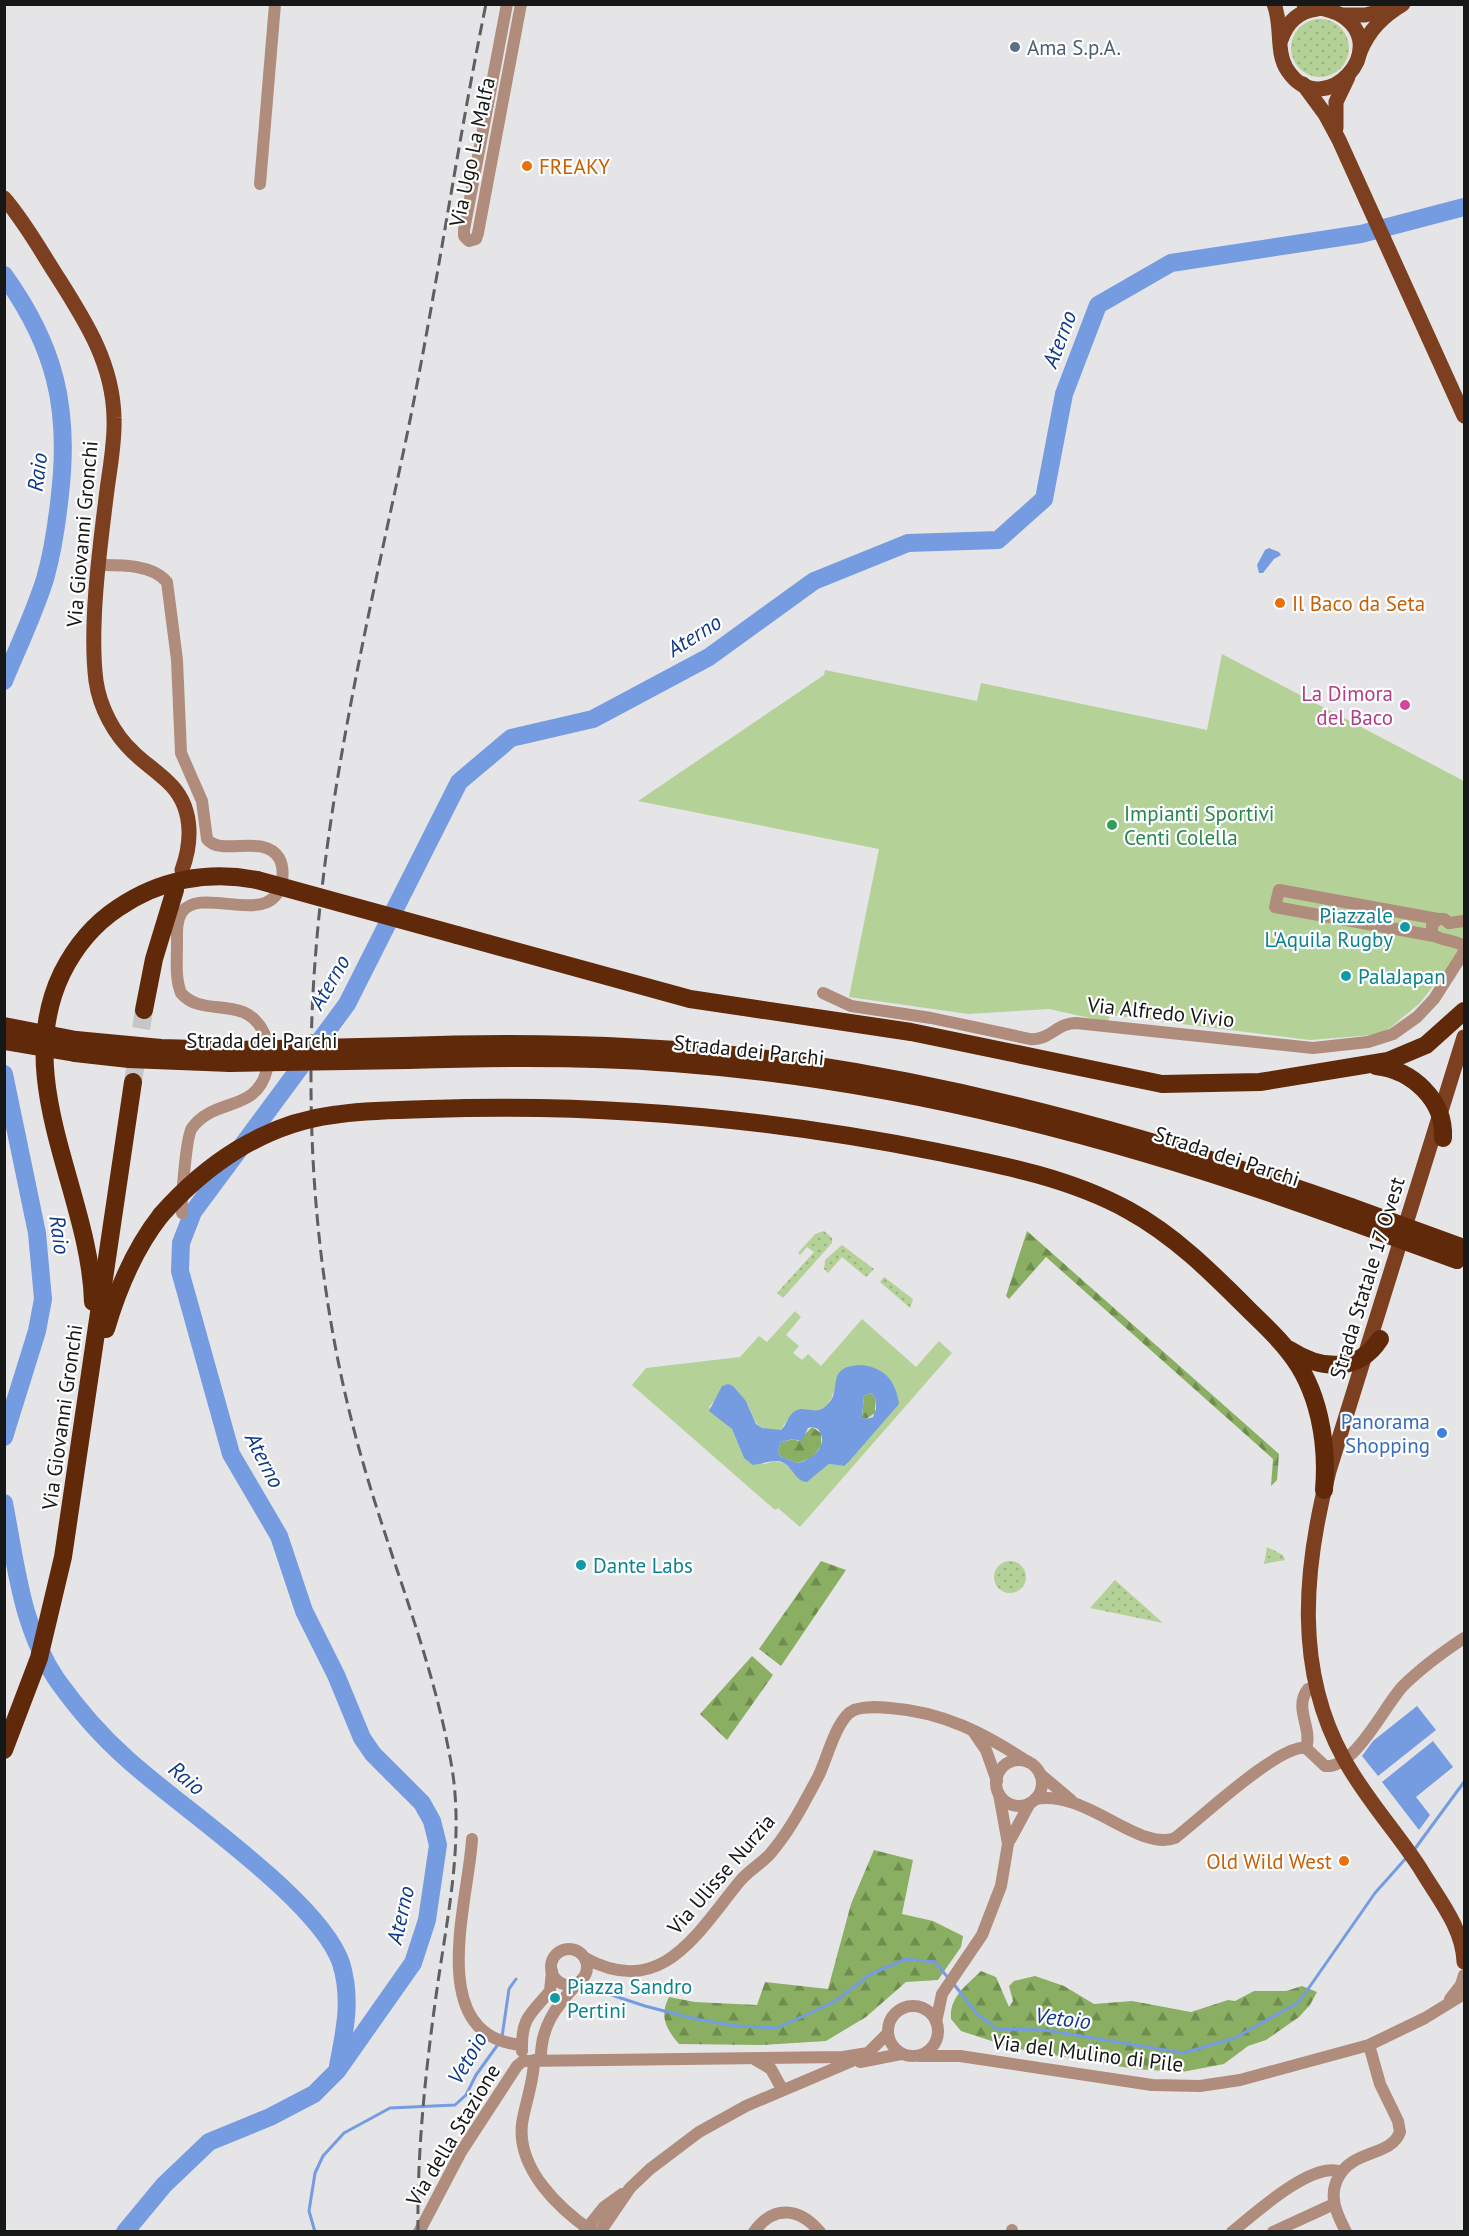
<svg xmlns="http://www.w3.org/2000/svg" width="1469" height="2236" font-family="'PT Sans',sans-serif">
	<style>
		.grass { fill: url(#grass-dots) }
		.forest { fill: url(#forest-firs) }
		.green { fill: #b4d197; fill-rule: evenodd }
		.water { fill: #759ce1; fill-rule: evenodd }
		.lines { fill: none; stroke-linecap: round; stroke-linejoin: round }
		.stream { stroke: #759ce1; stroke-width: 3 }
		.river { stroke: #759ce1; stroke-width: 18 }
		.highway-tunnel { stroke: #c6c6c8; stroke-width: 18; stroke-dasharray: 18 9; stroke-linecap: butt }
		.minor { stroke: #af8c7b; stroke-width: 12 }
		.major { stroke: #7c4020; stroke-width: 15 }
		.highway { stroke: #602a0a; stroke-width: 18 }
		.rail { stroke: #5e5f60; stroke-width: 3; stroke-dasharray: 12 6; stroke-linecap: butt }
		.highway-bridge { stroke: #602a0a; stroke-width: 18 }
		.service-dot { fill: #5c6f8a; stroke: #fff; stroke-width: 2 }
		.food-dot { fill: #e8710a; stroke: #fff; stroke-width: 2 }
		.hotel-dot { fill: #d1479c; stroke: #fff; stroke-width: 2 }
		.leisure-dot { fill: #2e9e5b; stroke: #fff; stroke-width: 2 }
		.culture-dot { fill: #0f9aa8; stroke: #fff; stroke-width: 2 }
		.shop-dot { fill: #3f7fe0; stroke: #fff; stroke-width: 2 }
		.labels { text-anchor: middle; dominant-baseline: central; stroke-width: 4.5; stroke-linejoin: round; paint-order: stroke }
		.service-label { font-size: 21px; fill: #4e5e75; stroke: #fff; text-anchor: start }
		.street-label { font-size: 21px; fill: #161717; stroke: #fff }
		.food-label { font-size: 21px; fill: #c56008; stroke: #fff; text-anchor: start }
		.hotel-label { font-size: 21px; fill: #b23c85; stroke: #fff; text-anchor: end }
		.leisure-label { font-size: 21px; fill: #27864d; stroke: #fff; text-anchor: start }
		.culture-label { font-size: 21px; fill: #0d838f; stroke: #fff; text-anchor: start }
		.shop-label { font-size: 21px; fill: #366cbe; stroke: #fff; text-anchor: end }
		.water-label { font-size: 22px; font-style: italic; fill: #0f3a8a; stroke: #fff }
	</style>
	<defs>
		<pattern id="grass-dots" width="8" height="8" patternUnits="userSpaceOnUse" patternTransform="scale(1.5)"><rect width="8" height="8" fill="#b4d197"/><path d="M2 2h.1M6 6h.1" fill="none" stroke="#9ab381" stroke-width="1.8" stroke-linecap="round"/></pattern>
		<pattern id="forest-firs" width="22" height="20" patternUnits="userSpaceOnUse" patternTransform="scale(1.5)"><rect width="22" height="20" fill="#8aaf62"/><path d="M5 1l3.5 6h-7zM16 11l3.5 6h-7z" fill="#708d50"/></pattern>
	</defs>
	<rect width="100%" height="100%" fill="#e5e5e7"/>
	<!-- grass -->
	<g class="grass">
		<circle cx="1320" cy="48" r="29"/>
		<polygon points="824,1231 832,1238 832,1243 783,1298 777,1293 814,1252 807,1247 800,1255 798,1253 815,1234"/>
		<polygon points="842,1245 874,1269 866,1277 842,1257 828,1273 824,1269 825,1260"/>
		<polygon points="884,1277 913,1299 910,1308 880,1282"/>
		<polygon points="1267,1547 1283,1555 1285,1560 1264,1564"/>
		<circle cx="1010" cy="1577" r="16"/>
		<polygon points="1115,1580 1163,1623 1090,1608"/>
	</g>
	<!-- forest -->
	<g class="forest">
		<polygon points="1027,1231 1279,1454 1277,1480 1271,1486 1273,1459 1046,1257 1009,1299 1006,1296"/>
		<polygon points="871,1393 875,1397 875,1413 866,1419 862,1417 864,1396"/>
		<polygon points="812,1427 821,1433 821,1446 812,1458 797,1463 780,1456 778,1451 781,1442 794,1439 798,1441"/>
		<polygon points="821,1561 846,1570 781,1666 759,1649"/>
		<polygon points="752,1656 773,1675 727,1740 700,1714"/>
		<path d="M874,1850l39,10 -11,54 31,7 30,15 -2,11 -23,33 -32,2 -40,35 -40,24 -65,4 -82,-1c-13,-15 -20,-28 -10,-47l26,5 62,3 8,-23 63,7 23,-85z"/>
		<path d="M981,1971l15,6 13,30 4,-6 -4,-15 5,-5 21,-5 29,10 30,18 38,-3 59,11 37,-12 7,1 19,-10h32l16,-5 15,6 -7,13 -11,12 -33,23 -18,6 -24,18 -42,8 -47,-3 -122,-21 -52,-17 -10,-12c-2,-22 16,-34 30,-48z"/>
	</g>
	<!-- green -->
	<g class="green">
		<polygon points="1222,654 1464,781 1464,946 1420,1003 1390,1028 1373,1035 1310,1040 1110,1015 1108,1022 1049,1009 968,1014 849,997 879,849 638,801 824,675 825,670 977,701 981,683 1207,730"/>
		<path d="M795,1311l6,6 -15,18 13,11 -6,7 9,7 6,-6 13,12 41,-47 54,48 23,-26 13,12 -152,174 -22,-19 -3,2 -143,-125 14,-17 94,-11 19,-21 8,6zM895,1385l-49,81 -17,-2 -17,14 -21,-9 -7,-6 -10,-2 -9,3 -21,-6 -12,-29 -23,-22 11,-13c5,0 14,-1 18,1 20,9 7,40 43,35l6,-10 17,-11c14,6 26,-1 29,-16z"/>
	</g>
	<!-- water -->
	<g class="water">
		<polygon points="1269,548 1279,552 1281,555 1274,559 1263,573 1259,573 1257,565 1265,550"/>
		<path d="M862,1365c23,3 34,16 37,39l-54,62 -16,-2 -22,18c-11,0 -15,-16 -25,-20 -9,-3 -20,2 -29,3l-9,-7 -12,-29 -23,-18 13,-25 6,-2 5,2 13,15 10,23 6,4 19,2c6,-5 6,-14 14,-19 10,-6 20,5 31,-5 19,-15 -4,-40 36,-41zM871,1393l4,4 1,12 -3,8 -7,2 -4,-2 2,-21zM812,1427l6,2c12,16 -6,32 -21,34l-17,-7 -2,-5 3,-9 12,-3 9,2 6,-13z"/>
		<polygon points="1417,1706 1436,1730 1378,1776 1362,1756 1373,1741"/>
		<polygon points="1433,1741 1453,1767 1416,1797 1430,1815 1419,1830 1382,1782"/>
	</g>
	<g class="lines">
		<!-- stream -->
		<g class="stream">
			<polyline points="1414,1850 1464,1782"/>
			<polyline points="953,1983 977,2014 997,2029 1045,2030 1183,2053 1235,2038 1299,2002 1375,1893 1407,1857"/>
			<polyline points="587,1987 645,2006 695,2019 738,2026 777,2028 834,2002 871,1974 906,1959 935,1962 949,1979"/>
			<polyline points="502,2037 509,1989 516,1979"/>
			<polyline points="315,2232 309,2211 315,2173 323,2156 344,2133 390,2108 455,2105 466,2095 476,2075 499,2043"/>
		</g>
		<!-- river -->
		<g class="river">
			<path d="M4,275c51,71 66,133 56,219 -3,29 -7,57 -15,85 -11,35 -27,68 -41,102"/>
			<polyline points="4,1074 37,1233 43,1299 37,1331 4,1437"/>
			<path d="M4,1503c12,61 17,124 53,177 20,28 43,55 69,78 53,49 193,141 215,205 11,36 4,67 -3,103"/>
			<polyline points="125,2232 164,2185 209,2142 270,2117 314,2094 337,2071 413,1963 427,1920 438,1845 432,1821 422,1803 373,1754 362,1738 336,1675 304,1611 279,1536 231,1454 180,1271 181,1243 193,1212 347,1004 459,782 511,738 593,719 709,657 814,581 908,543 998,540 1044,499 1064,394 1098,305 1171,263 1361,234 1464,207"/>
		</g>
		<!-- highway-tunnel -->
		<polyline class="highway-tunnel" points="133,1082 144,1010"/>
		<!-- minor -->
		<g class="minor">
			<polyline points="507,4 464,230 464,236 469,241 476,239 478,233 521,4"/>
			<polyline points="260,184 275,4"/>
			<path d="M99,565c21,0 53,-1 68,17l10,78 4,93 21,48 5,38c14,18 56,-6 72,19 4,7 4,16 3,23 -10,50 -80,3 -100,31 -6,9 -5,21 -5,31 0,17 -2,35 4,50 22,26 64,0 83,40 5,10 5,24 3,36 -10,44 -53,28 -75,59 -6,8 -11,75 -10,85"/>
			<path d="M1449,923l-5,-4h-6l-6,6v9c8,7 21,5 32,12"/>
			<polyline points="1449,923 1464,921"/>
			<polyline points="1434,936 1275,907 1279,890 1438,919"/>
			<path d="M823,993l28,13 80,12 99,21c19,2 27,-16 46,-16l237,25 55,-6 25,-8 24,-17 17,-18 30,-47"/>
			<polyline points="973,1731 986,1750 997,1781"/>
			<path d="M1306,1748c7,-20 -13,-40 2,-59l8,-3"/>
			<circle cx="1019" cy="1783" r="23"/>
			<polyline points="1040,1774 1071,1800"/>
			<path d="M1035,1799c51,-10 103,53 140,39 25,-19 104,-94 131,-90l19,18c30,3 59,-60 78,-80 18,-18 40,-34 61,-48"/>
			<path d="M472,1839c-3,61 -49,198 50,206"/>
			<polyline points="1010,1840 1030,1803"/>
			<circle cx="569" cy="1967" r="18"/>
			<path d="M585,1958c77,42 112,-25 155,-77 8,-10 21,-17 30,-27 20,-23 34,-51 48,-77 9,-17 18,-59 36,-67 11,-4 24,-3 36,-2 53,4 94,25 138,54"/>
			<polyline points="1450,1999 1461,1985 1464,1975"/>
			<circle cx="913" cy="2031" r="25"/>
			<polyline points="936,2022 942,1994 982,1935 1001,1886 1008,1844 999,1794"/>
			<path d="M522,2051c-1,-34 9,-37 28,-60l2,-20"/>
			<polyline points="920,2056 960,2056 1152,2085 1200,2086 1240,2080 1369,2045 1425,2018 1464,1994"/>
			<path d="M534,2060c0,22 -9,43 -12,64 -5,45 37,85 71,108"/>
			<path d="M541,2060c-1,-33 15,-54 37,-77"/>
			<polyline points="756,2060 771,2069 782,2089"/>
			<polyline points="523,2061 843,2057 868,2053 887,2034"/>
			<polyline points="860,2062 901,2054"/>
			<polyline points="419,2232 461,2152 517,2066 523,2061"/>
			<polyline points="584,2232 604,2207 622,2194"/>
			<polyline points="600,2232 630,2188 650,2169 699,2132 746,2106 859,2058"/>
			<path d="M754,2232c19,-27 45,-25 66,0"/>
			<polyline points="1012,2232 1012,2230"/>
			<path d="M1232,2232c22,-18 81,-72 109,-60"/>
			<polyline points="1273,2232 1334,2204"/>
			<path d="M1346,2232c-9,-18 -18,-35 -8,-54 14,-29 53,-21 62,-46l-2,-11 -18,-37 -11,-39"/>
		</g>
		<!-- major -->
		<g class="major">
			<path d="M1274,4c9,22 1,49 14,67 36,53 108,-25 51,-57 -11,-6 -24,-6 -35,-10"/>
			<polyline points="1341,15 1365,15 1391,9"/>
			<path d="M1281,40c6,-18 18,-29 36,-31"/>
			<path d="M1360,52c9,-22 23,-36 43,-48"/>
			<polyline points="1303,84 1325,114 1339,140 1464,416"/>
			<polyline points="1336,128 1336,102 1348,77"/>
			<path d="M4,198c20,23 35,50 51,75 29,46 58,89 59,145 1,24 -4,49 -7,72 -7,56 -18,136 -11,191 4,27 18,53 37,71 11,11 24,19 35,30 25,23 25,58 14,88"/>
			<path d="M1464,1962c-1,-35 -27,-65 -44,-94 -24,-37 -55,-70 -76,-109 -50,-90 -40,-192 -15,-288l135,-434"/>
		</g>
		<!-- highway -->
		<g class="highway">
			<polyline points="457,935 690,999 911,1032 1162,1084 1260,1082 1388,1061 1426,1045 1464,1011"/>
			<polyline points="144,1010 154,959 175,890"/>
			<polyline points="76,1040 161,1048 231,1050"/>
			<path d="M403,1046c134,-5 270,-1 403,18 186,28 368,80 545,143"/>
			<polyline points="75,1053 129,1059 230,1063"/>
			<path d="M408,1060c89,-3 177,-4 265,3 231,17 457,78 674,157"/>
			<path d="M1376,1066c36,4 69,34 67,72"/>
			<path d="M429,1109c171,-6 341,9 509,43 64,13 132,26 190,58 46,25 83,62 120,99 14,14 29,27 41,43 30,37 39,91 35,138"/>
			<path d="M93,1302c-3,-110 -83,-221 -31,-329 13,-26 32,-49 56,-65 41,-28 90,-38 139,-28"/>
			<path d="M106,1329c12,-41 29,-81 55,-114"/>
			<path d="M1290,1350c31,20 68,23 90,-11"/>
			<polyline points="4,1750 39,1658 63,1557 133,1082"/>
		</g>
		<!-- rail -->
		<path class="rail" d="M418,2232c-1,-85 8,-166 20,-250 11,-75 27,-149 12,-225 -18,-97 -56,-189 -84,-284 -38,-127 -55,-260 -55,-392 -2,-221 52,-437 97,-651 29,-142 49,-284 78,-426"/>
		<!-- highway-bridge -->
		<g class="highway-bridge">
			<polyline points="257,880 457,935"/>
			<polyline points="4,1026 76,1040"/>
			<polyline points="4,1041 75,1053"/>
			<polyline points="231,1050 403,1046"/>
			<polyline points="230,1063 408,1060"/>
			<polyline points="1351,1207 1461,1247"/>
			<path d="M161,1215c45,-51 103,-91 172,-100 31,-5 64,-5 96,-6"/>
			<polyline points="1347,1220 1457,1260"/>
		</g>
	</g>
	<!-- markers -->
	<circle class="service-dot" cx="1015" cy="47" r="6"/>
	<g class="food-dot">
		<circle cx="527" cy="166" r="6"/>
		<circle cx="1280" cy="603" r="6"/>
		<circle cx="1344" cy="1861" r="6"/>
	</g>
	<circle class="hotel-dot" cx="1405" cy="705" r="6"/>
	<circle class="leisure-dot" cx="1112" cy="825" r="6"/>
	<g class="culture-dot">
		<circle cx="1405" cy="927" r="6"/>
		<circle cx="1346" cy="976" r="6"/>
		<circle cx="581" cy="1565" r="6"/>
		<circle cx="555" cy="1998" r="6"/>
	</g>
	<circle class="shop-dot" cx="1442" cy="1433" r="6"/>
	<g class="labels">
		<!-- service labels -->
		<g class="service-label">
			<text x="1027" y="47">Ama S.p.A.</text>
		</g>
		<!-- street labels -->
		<g class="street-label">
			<text transform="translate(472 152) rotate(-78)">Via Ugo La Malfa</text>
			<text transform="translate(82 534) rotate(-85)">Via Giovanni Gronchi</text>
			<text transform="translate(1161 1012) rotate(6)">Via Alfredo Vivio</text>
			<text x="262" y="1040">Strada dei Parchi</text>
			<text transform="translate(749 1050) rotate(6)">Strada dei Parchi</text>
			<text transform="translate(1227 1156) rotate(18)">Strada dei Parchi</text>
			<text transform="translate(1367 1278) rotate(-73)">Strada Statale 17 Ovest</text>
			<text transform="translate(62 1417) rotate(-82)">Via Giovanni Gronchi</text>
			<text transform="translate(721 1874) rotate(-49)">Via Ulisse Nurzia</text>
			<text transform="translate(1088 2053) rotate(7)">Via del Mulino di Pile</text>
			<text transform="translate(453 2135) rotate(-59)">Via della Stazione</text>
		</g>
		<!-- food labels -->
		<g class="food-label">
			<text x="539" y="166">FREAKY</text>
			<text x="1292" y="603">Il Baco da Seta</text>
			<text x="1332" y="1861" text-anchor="end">Old Wild West</text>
		</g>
		<!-- hotel labels -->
		<g class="hotel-label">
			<text x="1393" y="693">La Dimora<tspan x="1393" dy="24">del Baco</tspan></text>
		</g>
		<!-- leisure labels -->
		<g class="leisure-label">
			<text x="1124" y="813">Impianti Sportivi<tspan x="1124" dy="24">Centi Colella</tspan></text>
		</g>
		<!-- culture labels -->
		<g class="culture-label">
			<text x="1393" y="915" text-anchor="end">Piazzale<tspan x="1393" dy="24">L'Aquila Rugby</tspan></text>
			<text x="1358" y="976">PalaJapan</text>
			<text x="593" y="1565">Dante Labs</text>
			<text x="567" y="1986">Piazza Sandro<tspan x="567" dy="24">Pertini</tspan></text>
		</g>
		<!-- shop labels -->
		<g class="shop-label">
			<text x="1430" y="1421">Panorama<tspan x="1430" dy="24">Shopping</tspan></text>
		</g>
		<!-- water labels -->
		<g class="water-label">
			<text transform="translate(1059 339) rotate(-69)">Aterno</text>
			<text transform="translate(37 472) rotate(-83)">Raio</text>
			<text transform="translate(694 635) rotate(-32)">Aterno</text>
			<text transform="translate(329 982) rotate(-60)">Aterno</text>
			<text transform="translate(60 1235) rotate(82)">Raio</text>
			<text transform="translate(265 1460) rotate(63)">Aterno</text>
			<text transform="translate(187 1778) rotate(40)">Raio</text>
			<text transform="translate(400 1915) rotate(-77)">Aterno</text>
			<text transform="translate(1063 2018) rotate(7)">Vetoio</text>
			<text transform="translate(467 2058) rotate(-60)">Vetoio</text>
		</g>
	</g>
	<!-- border -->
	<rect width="1469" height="2236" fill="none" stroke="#161717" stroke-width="12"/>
</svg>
